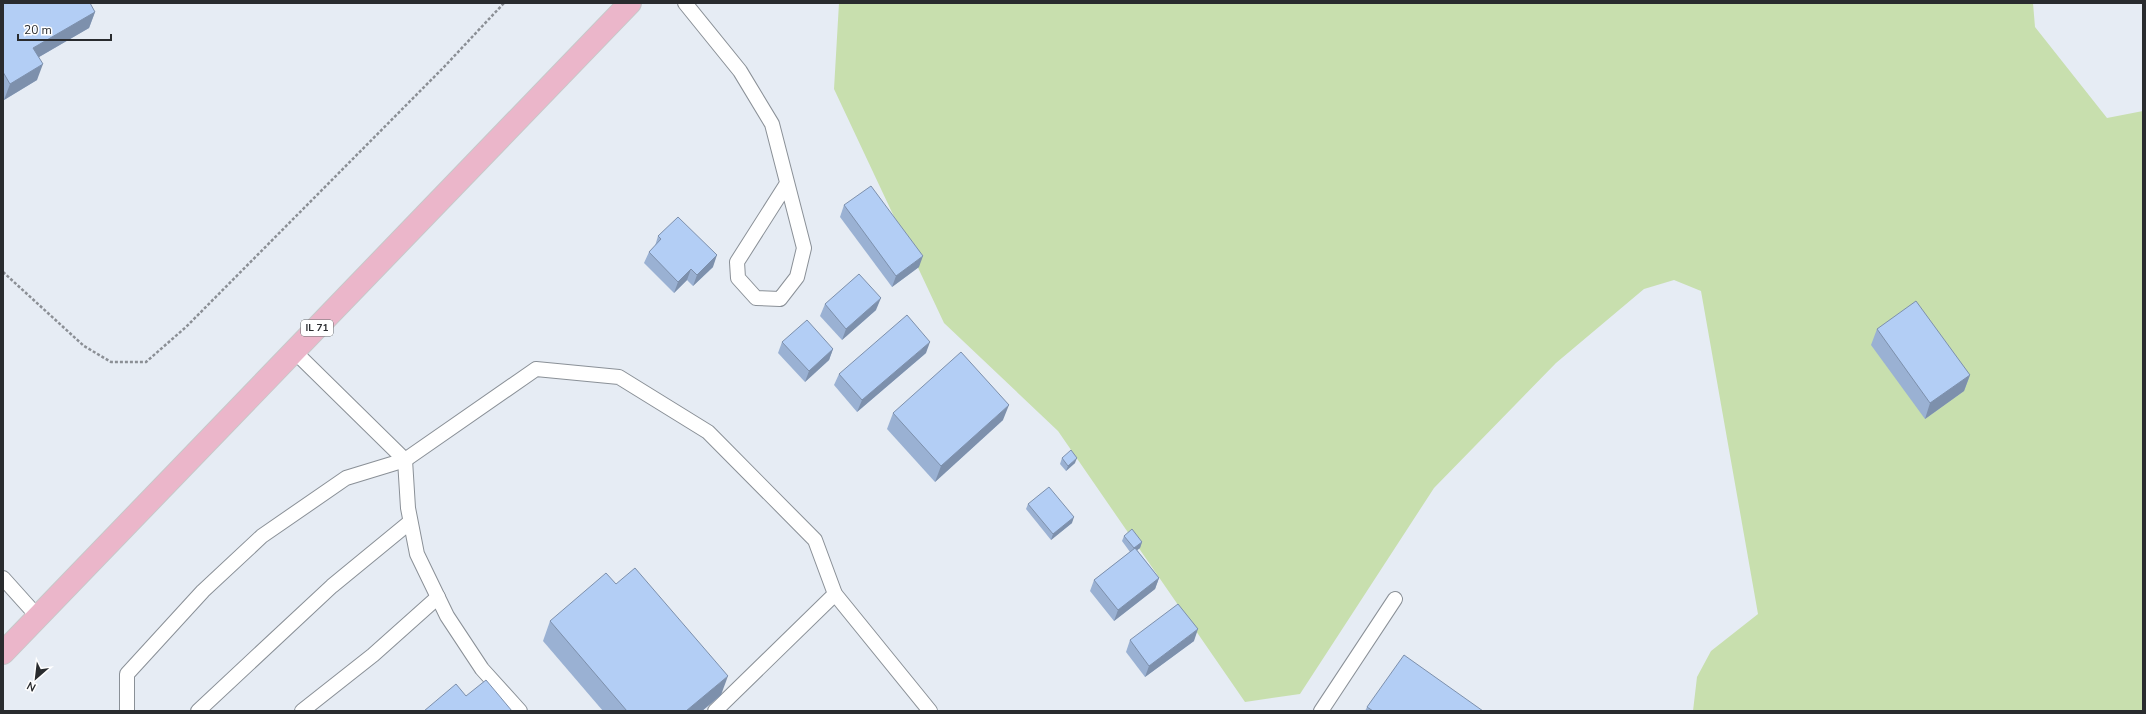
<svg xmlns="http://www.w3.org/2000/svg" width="2146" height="714" font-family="'Nunito Sans',sans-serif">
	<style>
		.green { fill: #c8dfae }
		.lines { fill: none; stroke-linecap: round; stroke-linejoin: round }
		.service-casing { stroke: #8a9097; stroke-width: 16 }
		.primary-casing { stroke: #c7c8c9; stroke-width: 24 }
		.path { stroke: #8b8f95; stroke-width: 2.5; stroke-dasharray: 3 2; stroke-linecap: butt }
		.service { stroke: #fff; stroke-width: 14 }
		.primary { stroke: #ebb6ca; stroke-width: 22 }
		.wall { fill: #9ab1d3 }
		.shaded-wall { fill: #7d90ac }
		.building { fill: #b3cef5; stroke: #7d90ac }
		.labels { text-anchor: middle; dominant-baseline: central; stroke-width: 3; stroke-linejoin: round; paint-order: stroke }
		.shield { fill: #fff; stroke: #696b6d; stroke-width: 1 }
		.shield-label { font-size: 10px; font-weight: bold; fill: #292b2e }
	</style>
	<rect width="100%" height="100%" fill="#e6ecf4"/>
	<!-- green -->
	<polygon class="green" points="839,3 2033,3 2035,27 2107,118 2143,111 2143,711 1693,711 1697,677 1711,651 1758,614 1701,291 1674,280 1644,289 1556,363 1434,488 1300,694 1245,702 1058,431 944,323 834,89"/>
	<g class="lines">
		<defs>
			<g id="service">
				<polyline points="685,3 740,71 772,124 804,248 797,277 780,299 756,298 738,278 737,262 786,185"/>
				<polyline points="294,351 405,460 408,508 417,554 447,616 482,669 520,711"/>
				<polyline points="3,578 38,617"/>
				<polyline points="127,711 127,674 203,591 262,536 346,478 405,460 536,369 619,377 708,432 815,540 835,594 930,711"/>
				<polyline points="198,711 332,586 410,522"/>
				<polyline points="302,711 373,655 438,597"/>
				<polyline points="715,711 835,594"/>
				<polyline points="1321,711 1395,599"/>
			</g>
			<polyline id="primary" points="3,653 630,3"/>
		</defs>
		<!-- service casing -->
		<use href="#service" class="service-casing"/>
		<!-- primary casing -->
		<use href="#primary" class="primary-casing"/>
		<!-- path -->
		<polyline class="path" points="3,272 84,346 111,362 146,362 186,327 444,67 504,3"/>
		<!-- service -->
		<use href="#service" class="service"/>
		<!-- primary -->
		<use href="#primary" class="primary"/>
	</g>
	<!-- wall -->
	<g class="wall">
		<polygon points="3,3 95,12 89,28 39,57 37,80 4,100 3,98"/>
		<polygon points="844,205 919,267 892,287 840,217"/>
		<polygon points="658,236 713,267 693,286 687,280 674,293 644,263 649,252 655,246"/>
		<polygon points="825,304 876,310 842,340 820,316"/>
		<polygon points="1877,329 1970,375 1964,391 1925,419 1871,345"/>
		<polygon points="782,342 833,349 829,360 805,382 778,353"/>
		<polygon points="926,353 857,412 834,385 839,374"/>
		<polygon points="893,413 1003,420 935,482 887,429"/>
		<polygon points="1062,458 1075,463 1066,471 1060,464"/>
		<polygon points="1028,504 1072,523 1051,540 1026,509"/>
		<polygon points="1124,536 1142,542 1140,548 1137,550 1159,578 1155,589 1114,621 1090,591 1094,580 1130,552 1122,541"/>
		<polygon points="616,584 721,695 702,711 603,711 543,641 550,621"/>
		<polygon points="1130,640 1194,641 1145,677 1126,652"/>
		<polygon points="1367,707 1483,711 1365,711"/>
	</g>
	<!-- shaded-wall -->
	<g class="shaded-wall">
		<polygon points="95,12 89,28 27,64 33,48"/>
		<polygon points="43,64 37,80 4,100 10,84"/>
		<polygon points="717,255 713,267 693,286 697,275"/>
		<polygon points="923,256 919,267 892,287 896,276"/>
		<polygon points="691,269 687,280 674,293 678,282"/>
		<polygon points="881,298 876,310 842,340 846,329"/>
		<polygon points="930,342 926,353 857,412 862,400"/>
		<polygon points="833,349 829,360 805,382 809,371"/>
		<polygon points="1970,375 1964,391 1925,419 1930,403"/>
		<polygon points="1009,405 1003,420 935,482 941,466"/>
		<polygon points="1077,458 1075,463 1066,471 1068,466"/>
		<polygon points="1074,517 1072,523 1051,540 1053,534"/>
		<polygon points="1142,542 1140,548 1132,554 1134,548"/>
		<polygon points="1159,578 1155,589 1114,621 1118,610"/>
		<polygon points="1198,629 1194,641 1145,677 1149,666"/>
		<polygon points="728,676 721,695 702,711 686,711"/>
	</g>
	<!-- building -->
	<g class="building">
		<polygon points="3,3 90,3 95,12 33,48 43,64 10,84 3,72"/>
		<polygon points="871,186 923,256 896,276 844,205"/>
		<polygon points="678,217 717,255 697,275 691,269 678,282 649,252 661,239 658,236"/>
		<polygon points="859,274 881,298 846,329 825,304"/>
		<polygon points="1916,301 1970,375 1930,403 1877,329"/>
		<polygon points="907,315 930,342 862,400 839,374"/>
		<polygon points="807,320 833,349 809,371 782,342"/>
		<polygon points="961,352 1009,405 941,466 893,413"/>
		<polygon points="1071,450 1077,458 1068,466 1062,458"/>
		<polygon points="1049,487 1074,517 1053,534 1028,504"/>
		<polygon points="1132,529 1142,542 1134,548 1124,536"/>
		<polygon points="1135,548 1159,578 1118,610 1094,580"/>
		<polygon points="635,568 728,676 686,711 627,711 550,621 606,573 616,584"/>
		<polygon points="1178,604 1198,629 1149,666 1130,640"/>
		<polygon points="1404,655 1483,711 1373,711 1367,707"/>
		<polygon points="486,680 512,711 424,711 456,684 466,696"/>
	</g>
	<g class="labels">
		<!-- shield labels -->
		<rect class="shield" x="301" y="320" width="32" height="16" rx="3"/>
		<g class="shield-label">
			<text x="317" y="328">IL 71</text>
		</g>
	</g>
	<!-- border -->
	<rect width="2146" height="714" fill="none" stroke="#292b2e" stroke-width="8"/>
	<!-- north arrow -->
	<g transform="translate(36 678) rotate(208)" stroke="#ffffff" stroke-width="3" paint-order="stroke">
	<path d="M0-3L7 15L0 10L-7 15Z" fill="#292b2e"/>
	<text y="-6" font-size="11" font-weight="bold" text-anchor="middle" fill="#292b2e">N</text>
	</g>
	<!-- scale -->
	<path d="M18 34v6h93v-6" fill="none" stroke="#292b2e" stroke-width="2"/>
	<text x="24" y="34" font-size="12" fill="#292b2e" stroke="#ffffff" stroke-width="3" paint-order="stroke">20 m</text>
</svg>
